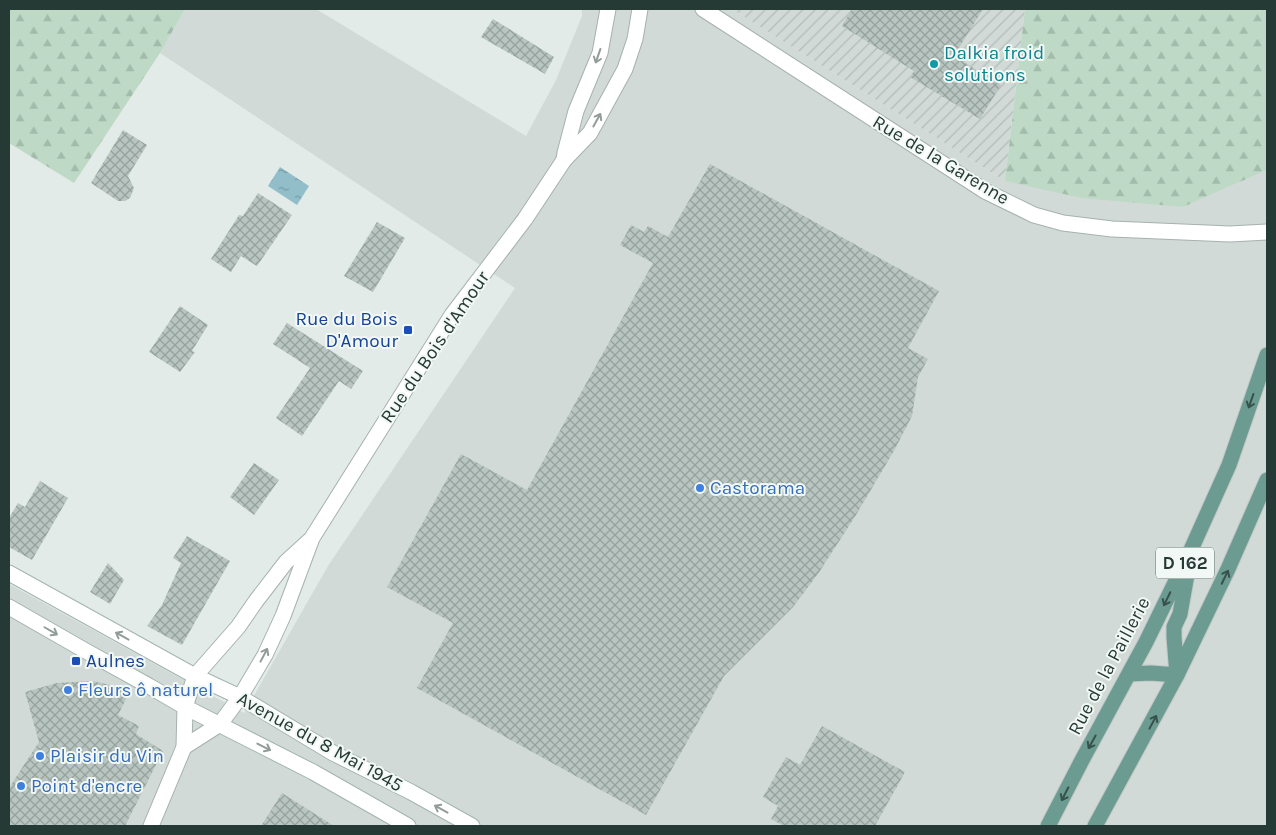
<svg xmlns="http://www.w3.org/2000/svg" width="1276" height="835" font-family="Karla,sans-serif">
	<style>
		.built { fill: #d1dad6 }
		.industrial { fill: url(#industrial-furrows) }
		.forest { fill: url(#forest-firs) }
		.water { fill: url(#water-ripples) }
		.building { fill: url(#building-cross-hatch) }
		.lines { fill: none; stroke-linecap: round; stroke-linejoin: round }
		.minor-casing { stroke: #a6b2ae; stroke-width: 17 }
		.secondary-casing { stroke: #a3b5af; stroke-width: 17 }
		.primary-casing { stroke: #c2c8c6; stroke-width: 17 }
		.minor { stroke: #fff; stroke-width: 15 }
		.secondary { stroke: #fff; stroke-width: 15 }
		.primary { stroke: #6c9b91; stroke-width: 15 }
		.oneway { stroke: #929c9a }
		.oneway2 { stroke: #37524c }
		.culture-dot { fill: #0f9aa8; stroke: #f2f8f5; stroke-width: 2 }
		.transit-dot { fill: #1a4fb4; stroke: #f2f8f5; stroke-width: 2 }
		.shop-dot { fill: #3f7fe0; stroke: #f2f8f5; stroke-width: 2 }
		.labels { text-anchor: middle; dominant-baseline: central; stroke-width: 4; stroke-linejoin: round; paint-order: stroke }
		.shield { fill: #f2f8f5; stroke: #62726f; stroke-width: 1 }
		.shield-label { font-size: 18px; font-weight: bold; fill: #253935 }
		.culture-label { font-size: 19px; fill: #0d838f; stroke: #f2f8f5; text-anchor: start }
		.street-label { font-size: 19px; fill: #253935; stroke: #f2f8f5 }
		.transit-label { font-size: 19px; fill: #164399; stroke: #f2f8f5; text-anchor: end }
		.shop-label { font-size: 19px; fill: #366cbe; stroke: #f2f8f5; text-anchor: start }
	</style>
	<defs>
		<pattern id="industrial-furrows" width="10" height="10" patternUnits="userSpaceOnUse" patternTransform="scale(1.25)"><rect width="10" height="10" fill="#d1dad6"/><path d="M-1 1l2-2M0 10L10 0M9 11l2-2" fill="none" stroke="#b3bcb8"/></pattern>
		<pattern id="forest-firs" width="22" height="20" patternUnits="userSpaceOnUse" patternTransform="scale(1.25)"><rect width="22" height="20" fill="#bed9c6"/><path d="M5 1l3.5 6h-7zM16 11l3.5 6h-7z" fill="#a3bbab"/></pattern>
		<pattern id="water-ripples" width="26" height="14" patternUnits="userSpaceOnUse" patternTransform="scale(1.25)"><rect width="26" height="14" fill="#91bec9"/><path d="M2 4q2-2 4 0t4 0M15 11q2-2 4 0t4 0" fill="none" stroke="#769ba4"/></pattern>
		<pattern id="building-cross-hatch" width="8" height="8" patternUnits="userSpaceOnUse" patternTransform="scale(1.25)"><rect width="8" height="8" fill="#b8c5c0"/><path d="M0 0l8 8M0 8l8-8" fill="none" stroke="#95a19d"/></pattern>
	</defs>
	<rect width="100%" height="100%" fill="#e2ebe7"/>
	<!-- built -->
	<polygon class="built" points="185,9 316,9 526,136 556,80 582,16 582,9 732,9 1005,181 1183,207 1267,170 1267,826 9,826 9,584 244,713 328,566 515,288 160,53"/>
	<!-- industrial -->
	<polygon class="industrial" points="732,9 1025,9 1005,181"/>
	<!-- forest -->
	<g class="forest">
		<polygon points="9,9 185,9 160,53 74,183 9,143"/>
		<polygon points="1025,9 1267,9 1267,170 1183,207 1082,198 1005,181"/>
	</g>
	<!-- water -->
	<polygon class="water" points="280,167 309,186 297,205 268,186"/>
	<!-- building -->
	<g class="building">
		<polygon points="852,9 983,9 954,56 1001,85 980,119 910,77 914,71 842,26"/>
		<polygon points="493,19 554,57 545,74 481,37"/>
		<polygon points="123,130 147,145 128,176 134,188 130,198 125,201 118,201 91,183"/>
		<polygon points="710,164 939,291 908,348 928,359 918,377 912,416 895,449 856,515 818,574 793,607 724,676 646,815 417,688 453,623 387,587 461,454 527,490 653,263 620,245 631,225 644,232 648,226 668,237"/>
		<polygon points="258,193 292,215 257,266 241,256 231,272 211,259 239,215 243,216"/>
		<polygon points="377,222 405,238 373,292 344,276"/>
		<polygon points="180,306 208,325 192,351 195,352 180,372 149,352"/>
		<polygon points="287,323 363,371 351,389 339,381 302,436 276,418 310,368 273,344"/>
		<polygon points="254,463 279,480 254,515 230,497"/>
		<polygon points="40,481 68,498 32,560 9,547 9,518 18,503 25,507"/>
		<polygon points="187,536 230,561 182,645 147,626 162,605 181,563 173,558"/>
		<polygon points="108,563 124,580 110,604 90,592"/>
		<polygon points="92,681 110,685 129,693 118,715 139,726 136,734 163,751 125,826 9,826 9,788 39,742 25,692 57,683"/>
		<polygon points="822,726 905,772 875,826 784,826 771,819 778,806 763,797 786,757 800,765"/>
		<polygon points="282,793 334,826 261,826"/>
	</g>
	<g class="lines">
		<defs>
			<g id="minor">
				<polyline points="608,9 600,53 576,111 565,153 564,160 590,133 625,69 635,39 640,9"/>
				<polyline points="703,9 985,191 1034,215 1063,223 1112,229 1230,234 1267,232"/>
				<polyline points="184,747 220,724 240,697 265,655 283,616 312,538 452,315 525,219 564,160"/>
				<polyline points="151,826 184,747 185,707 195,676 238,627 256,601 286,562 309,541"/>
			</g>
			<g id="secondary">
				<polyline points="9,573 195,676 240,697 333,753 411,792 472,826"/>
				<polyline points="9,607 84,650 149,686 185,707 313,772 408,826"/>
			</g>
			<g id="primary">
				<polyline points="1129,674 1151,673 1177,675 1174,637 1174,627 1180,614 1188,569"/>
				<polyline points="1048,826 1081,762 1146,642 1190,552 1229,465 1267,355"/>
				<polyline points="1095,826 1177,675 1228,569 1267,480"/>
			</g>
		</defs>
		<!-- minor casing -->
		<use href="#minor" class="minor-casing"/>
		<!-- secondary casing -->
		<use href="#secondary" class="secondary-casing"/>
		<!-- primary casing -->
		<use href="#primary" class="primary-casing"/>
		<!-- minor -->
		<use href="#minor" class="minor"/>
		<!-- secondary -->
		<use href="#secondary" class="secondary"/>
		<!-- primary -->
		<use href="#primary" class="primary"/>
	</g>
	<!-- one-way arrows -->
	<defs><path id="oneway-shaft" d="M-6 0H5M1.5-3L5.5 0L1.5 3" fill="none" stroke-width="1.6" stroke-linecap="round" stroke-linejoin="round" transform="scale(1.25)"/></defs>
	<g class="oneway">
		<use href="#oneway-shaft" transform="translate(598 56) rotate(109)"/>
		<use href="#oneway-shaft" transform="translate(597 120) rotate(-61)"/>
		<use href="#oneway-shaft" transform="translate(51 631) rotate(30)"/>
		<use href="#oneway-shaft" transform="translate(122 636) rotate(-151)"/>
		<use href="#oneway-shaft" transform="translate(264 655) rotate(-62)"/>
		<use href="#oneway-shaft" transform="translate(264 747) rotate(27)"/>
		<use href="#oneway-shaft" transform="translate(441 809) rotate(-151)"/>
	</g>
	<g class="oneway2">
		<use href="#oneway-shaft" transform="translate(1251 401) rotate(109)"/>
		<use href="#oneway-shaft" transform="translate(1225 577) rotate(-64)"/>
		<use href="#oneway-shaft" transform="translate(1167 599) rotate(116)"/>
		<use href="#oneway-shaft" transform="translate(1153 722) rotate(-62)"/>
		<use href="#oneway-shaft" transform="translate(1092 742) rotate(119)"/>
		<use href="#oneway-shaft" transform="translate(1065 794) rotate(117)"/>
	</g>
	<!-- markers -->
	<circle class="culture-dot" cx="934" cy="64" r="5"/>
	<g class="transit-dot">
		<rect x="403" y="325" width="10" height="10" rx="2.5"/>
		<rect x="71" y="656" width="10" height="10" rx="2.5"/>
	</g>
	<g class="shop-dot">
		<circle cx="700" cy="488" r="5"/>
		<circle cx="68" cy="690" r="5"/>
		<circle cx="40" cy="756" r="5"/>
		<circle cx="21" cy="786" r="5"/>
	</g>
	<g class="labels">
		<!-- shield labels -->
		<rect class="shield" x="1156" y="547.5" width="58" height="31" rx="4"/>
		<g class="shield-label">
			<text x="1185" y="563">D 162</text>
		</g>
		<!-- culture labels -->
		<g class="culture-label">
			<text x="944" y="53">Dalkia froid<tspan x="944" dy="22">solutions</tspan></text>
		</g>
		<!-- street labels -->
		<g class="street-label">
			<text transform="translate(941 160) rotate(31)">Rue de la Garenne</text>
			<text transform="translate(435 347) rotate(-56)">Rue du Bois d'Amour</text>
			<text transform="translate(1109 666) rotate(-62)">Rue de la Paillerie</text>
			<text transform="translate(320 742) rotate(29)">Avenue du 8 Mai 1945</text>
		</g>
		<!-- transit labels -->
		<g class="transit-label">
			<text x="398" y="319">Rue du Bois<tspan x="398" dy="22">D'Amour</tspan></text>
			<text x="86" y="661" text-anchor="start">Aulnes</text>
		</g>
		<!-- shop labels -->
		<g class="shop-label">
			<text x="710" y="488">Castorama</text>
			<text x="78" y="690">Fleurs ô naturel</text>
			<text x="50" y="756">Plaisir du Vin</text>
			<text x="31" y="786">Point d'encre</text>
		</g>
	</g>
	<!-- border -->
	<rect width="1276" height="835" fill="none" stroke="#253935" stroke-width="20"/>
</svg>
